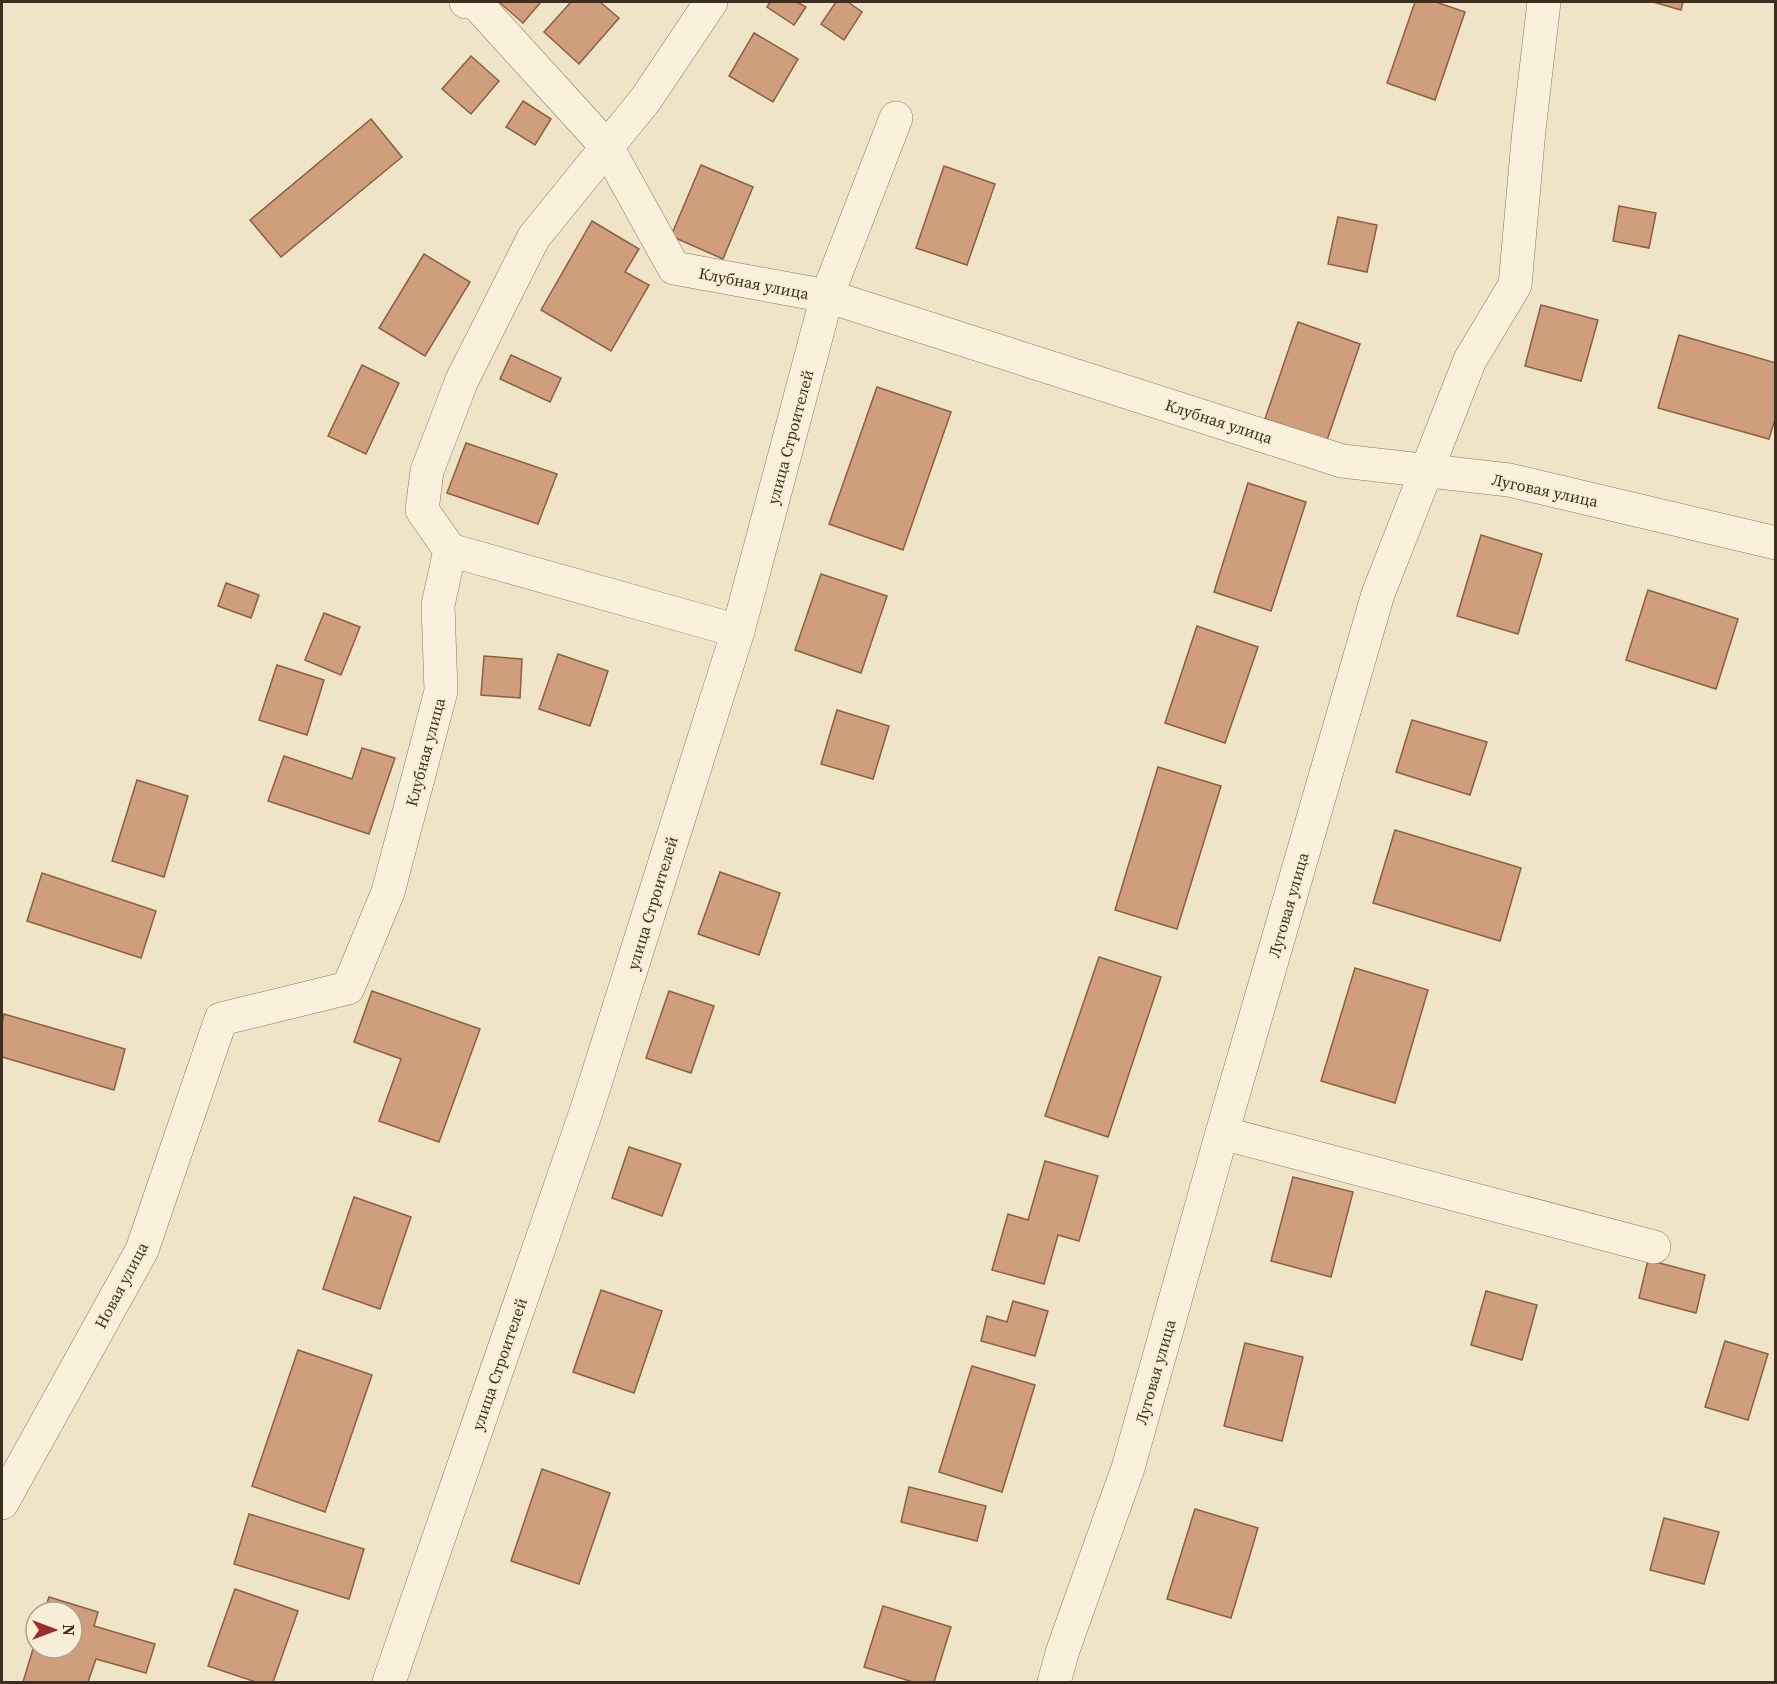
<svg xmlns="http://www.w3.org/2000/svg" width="1777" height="1684" font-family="'Source Serif 4',serif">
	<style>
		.building { fill: #cf9f7d; stroke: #8d5f41; stroke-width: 1.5 }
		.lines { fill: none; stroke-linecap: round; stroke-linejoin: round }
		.minor-casing { stroke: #8d765c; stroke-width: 34 }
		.minor { stroke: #faf1dc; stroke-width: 33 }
		.labels { text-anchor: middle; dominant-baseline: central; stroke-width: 5; stroke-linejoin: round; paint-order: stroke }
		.street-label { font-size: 16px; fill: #3d2e20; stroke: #f7eed8 }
	</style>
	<rect width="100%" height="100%" fill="#f0e4c8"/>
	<!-- building -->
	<g class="building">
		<polygon points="499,2 541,2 523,23"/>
		<polygon points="571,2 600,2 619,18 579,64 544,32"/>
		<polygon points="770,2 797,2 806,7 794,25 767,7"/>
		<polygon points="836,2 848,2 862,12 844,40 821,24"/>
		<polygon points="1415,2 1436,2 1465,12 1435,100 1387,83"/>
		<polygon points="1653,2 1683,2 1681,10"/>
		<polygon points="754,33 798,59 773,102 729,76"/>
		<polygon points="471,56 499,81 471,114 442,89"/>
		<polygon points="523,101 551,119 535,145 506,127"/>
		<polygon points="371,119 402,157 281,257 250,220"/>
		<polygon points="701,165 753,187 723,259 671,236"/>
		<polygon points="944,166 995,184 967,265 916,248"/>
		<polygon points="1619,206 1656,213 1649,248 1613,241"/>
		<polygon points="1338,217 1377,225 1367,272 1328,264"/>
		<polygon points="592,221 639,249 625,272 649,285 611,351 541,310"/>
		<polygon points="424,254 470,282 425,356 379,328"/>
		<polygon points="1541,305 1598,320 1581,381 1525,366"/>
		<polygon points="1298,322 1360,344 1327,440 1265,419"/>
		<polygon points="1679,335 1776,363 1776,416 1769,439 1658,408"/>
		<polygon points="511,355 561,378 550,402 500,379"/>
		<polygon points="362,365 399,383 366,454 328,436"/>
		<polygon points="877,387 951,412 903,550 829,524"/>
		<polygon points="466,443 557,474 538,524 447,493"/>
		<polygon points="1248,483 1306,502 1271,611 1214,592"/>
		<polygon points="1481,535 1542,554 1518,634 1457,616"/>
		<polygon points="821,574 887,596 861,673 795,650"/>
		<polygon points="226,583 259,595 251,618 218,606"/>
		<polygon points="1648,590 1738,619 1716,689 1626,660"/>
		<polygon points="324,613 360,627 341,675 305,660"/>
		<polygon points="1197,626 1258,647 1225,743 1165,723"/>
		<polygon points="558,654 608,671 590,726 539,709"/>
		<polygon points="484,656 522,659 520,698 481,695"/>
		<polygon points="277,665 324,680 307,735 259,720"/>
		<polygon points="837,710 889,726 873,779 821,764"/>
		<polygon points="1412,720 1487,742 1470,795 1396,772"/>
		<polygon points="362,748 395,758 369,834 268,801 284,756 352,779"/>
		<polygon points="1158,767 1221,786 1177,929 1115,910"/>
		<polygon points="137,780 188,796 164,877 112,861"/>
		<polygon points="1395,830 1521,868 1500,941 1373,903"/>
		<polygon points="720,872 780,893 759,955 698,934"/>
		<polygon points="42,873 156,911 141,958 27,921"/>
		<polygon points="1099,957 1161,977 1108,1137 1045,1116"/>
		<polygon points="1355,968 1428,990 1395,1103 1321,1081"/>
		<polygon points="372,991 480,1029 439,1142 379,1121 401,1059 354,1042"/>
		<polygon points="669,991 714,1006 691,1073 646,1058"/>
		<polygon points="4,1014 125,1049 114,1090 2,1057 2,1024"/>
		<polygon points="629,1147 681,1164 662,1216 612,1198"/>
		<polygon points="1045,1161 1098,1176 1079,1241 1058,1235 1044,1284 992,1270 1008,1214 1028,1220"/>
		<polygon points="1293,1177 1353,1192 1331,1277 1271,1261"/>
		<polygon points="354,1197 411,1217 380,1309 323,1289"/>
		<polygon points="1648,1260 1705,1275 1696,1313 1639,1298"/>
		<polygon points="601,1290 662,1311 634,1393 573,1372"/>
		<polygon points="1486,1291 1537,1305 1522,1360 1471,1345"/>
		<polygon points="1013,1301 1048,1311 1035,1356 981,1341 987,1316 1007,1322"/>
		<polygon points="1725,1341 1768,1354 1748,1420 1705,1407"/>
		<polygon points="1245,1343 1303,1357 1282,1441 1224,1426"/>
		<polygon points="298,1350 372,1375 325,1512 252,1486"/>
		<polygon points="972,1366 1035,1385 1002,1492 939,1472"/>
		<polygon points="542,1469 610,1493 579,1584 511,1561"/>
		<polygon points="909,1487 986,1506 977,1541 901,1522"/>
		<polygon points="1195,1509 1258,1528 1231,1618 1167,1599"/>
		<polygon points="249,1514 364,1549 349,1599 234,1564"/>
		<polygon points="1664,1518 1719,1532 1704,1584 1650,1570"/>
		<polygon points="235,1589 298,1611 273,1682 256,1682 208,1666"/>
		<polygon points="49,1597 98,1612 94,1626 155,1644 146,1673 96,1659 88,1682 23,1682 36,1639 36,1648 72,1648 72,1612 44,1612"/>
		<polygon points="883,1606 951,1627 934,1682 913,1682 864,1667"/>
	</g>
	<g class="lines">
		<defs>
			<g id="minor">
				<polyline points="466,2 475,2 607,147 674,268 827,296 1342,461 1509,480 1776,543"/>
				<polyline points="450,550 738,631"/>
				<polyline points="1222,1133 1654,1247"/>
				<polyline points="2,1503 142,1250 221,1019 348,988 388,892 441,691 438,605 450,550 422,510 427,471 462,380 534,237 646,99 711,2"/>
				<polyline points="389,1682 586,1112 738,631 827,296 896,118"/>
				<polyline points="1054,1682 1063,1650 1128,1468 1222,1133 1378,594 1470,360 1515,285 1529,130 1544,2"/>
			</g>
		</defs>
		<!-- minor casing -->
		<use href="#minor" class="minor-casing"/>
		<!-- minor -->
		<use href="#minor" class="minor"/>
	</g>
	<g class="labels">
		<!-- street labels -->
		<g class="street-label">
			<text transform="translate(754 283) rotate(11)">Клубная улица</text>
			<text transform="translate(1219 421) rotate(18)">Клубная улица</text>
			<text transform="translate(790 437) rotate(-75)">улица Строителей</text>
			<text transform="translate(1545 490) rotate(12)">Луговая улица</text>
			<text transform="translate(425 752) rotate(-75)">Клубная улица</text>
			<text transform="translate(652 903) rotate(-73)">улица Строителей</text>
			<text transform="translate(1288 905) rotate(-74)">Луговая улица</text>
			<text transform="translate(121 1285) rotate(-62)">Новая улица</text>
			<text transform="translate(499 1364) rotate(-71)">улица Строителей</text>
			<text transform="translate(1155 1372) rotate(-74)">Луговая улица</text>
		</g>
	</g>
	<!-- border -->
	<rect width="1777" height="1684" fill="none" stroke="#3d2e20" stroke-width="6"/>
	<!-- north arrow -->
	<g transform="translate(54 1630) rotate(90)"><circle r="28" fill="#f7eed8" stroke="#ada18e" stroke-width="1.5"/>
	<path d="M0-4.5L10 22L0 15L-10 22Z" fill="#9e2a2b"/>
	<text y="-9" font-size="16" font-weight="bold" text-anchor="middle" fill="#3d2e20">N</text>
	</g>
</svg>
